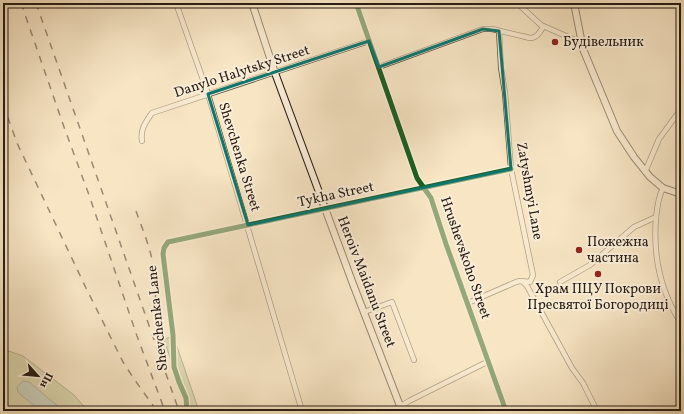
<svg xmlns="http://www.w3.org/2000/svg" width="684" height="414" font-family="Vollkorn,serif">
	<style>
		.green { fill: #bcc595; stroke: #717054 }
		.water { fill: #9ebeb8; stroke: #6e7d76 }
		.lines { fill: none; stroke-linecap: round; stroke-linejoin: round }
		.street-casing { stroke: #5a4e3e; stroke-width: 6 }
		.secondary-casing { stroke: #261b12; stroke-width: 8 }
		.street { stroke: #faeed9; stroke-width: 4.5 }
		.secondary { stroke: #faeed9; stroke-width: 6 }
		.rail { stroke: #261b12; stroke-width: 1.5; stroke-dasharray: 7 7; stroke-linecap: butt }
		.cycleway-casing { stroke: #faeed9; stroke-width: 8 }
		.cycleway { stroke: #1b5e20; stroke-width: 5 }
		.marked { fill: none; stroke: #0f766e; stroke-width: 3; stroke-linejoin: round }
		.poi-dot { fill: #8f2418; stroke: #faeed9; stroke-width: 1.5 }
		.labels { text-anchor: middle; dominant-baseline: central; stroke-width: 4; stroke-linejoin: round; paint-order: stroke }
		.poi-label { font-size: 14px; fill: #261b12; stroke: #faeed9; text-anchor: start }
		.street-label { font-size: 14px; fill: #261b12; stroke: #faeed9 }
	</style>
	<rect width="100%" height="100%" fill="#f7e5c4"/>
	<filter id="stains"><feTurbulence type="fractalNoise" baseFrequency=".005" numOctaves="4"/><feColorMatrix values="0 0 0 0 .2 0 0 0 0 .09 0 0 0 0 .02 0 0 0 .5 -.17"/></filter>
	<radialGradient id="worn" r=".72"><stop offset=".6" stop-color="#630" stop-opacity="0"/><stop offset="1" stop-color="#630" stop-opacity=".3"/></radialGradient>
	<!-- green -->
	<g class="green">
		<polygon points="173,335 199,411 187,411 187,407 164,340"/>
		<polygon points="3,349 23,356 74,395 88,411 3,411"/>
	</g>
	<!-- water -->
	<polygon class="water" points="23,381 29,382 59,407 58,411 41,411 21,395 18,392 17,387"/>
	<g class="lines">
		<defs>
			<g id="street">
				<polyline points="176,3 208,94 302,411"/>
				<polyline points="356,3 417,178 431,198 446,244 506,411"/>
				<polyline points="517,3 541,25 582,43"/>
				<path d="M379,67l104,-38h9l38,9c7,0 10,-6 13,-11"/>
				<path d="M142,141c-2,-11 3,-18 10,-28l217,-72"/>
				<polyline points="645,172 659,139 681,109"/>
				<path d="M663,188c-5,9 -6,20 -7,30 -3,37 4,73 25,105"/>
				<polyline points="523,282 527,286 572,368 583,383 597,411"/>
				<polyline points="560,282 590,265 634,227 656,217"/>
				<polyline points="468,303 516,282 520,281 530,282 533,275 511,169 505,93 501,68 499,31"/>
				<polyline points="364,312 392,302 414,360"/>
				<polyline points="187,411 186,398 179,382 174,367 173,335 163,254 164,248 168,242 511,169"/>
				<polyline points="393,411 409,401 489,361"/>
			</g>
			<g id="secondary">
				<polyline points="252,3 275,73 353,284 402,411"/>
				<polyline points="574,3 583,49 617,131 634,157 650,177 663,188 681,194"/>
			</g>
		</defs>
		<!-- street casing -->
		<use href="#street" class="street-casing"/>
		<!-- secondary casing -->
		<use href="#secondary" class="secondary-casing"/>
		<!-- street -->
		<use href="#street" class="street"/>
		<!-- secondary -->
		<use href="#secondary" class="secondary"/>
		<!-- rail -->
		<g class="rail">
			<polyline points="21,3 64,127 89,195 137,336 165,411"/>
			<polyline points="36,3 179,411"/>
			<polyline points="3,104 17,143 86,288 123,362 134,379 157,411"/>
			<path d="M136,211c7,20 16,40 18,61 2,20 1,39 5,59"/>
			<polyline points="3,408 7,411"/>
		</g>
		<defs>
			<g id="cycleway">
				<polyline points="356,3 417,178 431,198 446,244 506,411"/>
				<polyline points="187,411 186,398 179,382 174,367 173,335 163,254 164,248 168,242 511,169"/>
			</g>
		</defs>
		<!-- cycleway casing -->
		<use href="#cycleway" class="cycleway-casing"/>
		<!-- cycleway -->
		<use href="#cycleway" class="cycleway"/>
	</g>
	<!-- marked area -->
	<path d="M0 0H684V414H0ZM483,29l16,2 12,138 -263,56 -40,-131 161,-53 10,26z" fill="#f7e5c4" fill-opacity=".55" fill-rule="evenodd"/>
	<path class="marked" d="M483,29l16,2 12,138 -263,56 -40,-131 161,-53 10,26z"/>
	<!-- markers -->
	<g class="poi-dot">
		<circle cx="555" cy="42" r="4"/>
		<circle cx="579" cy="250" r="4"/>
		<circle cx="598" cy="274" r="4"/>
	</g>
	<g class="labels">
		<!-- poi labels -->
		<g class="poi-label">
			<text x="563" y="42">Будівельник</text>
			<text x="587" y="242">Пожежна<tspan x="587" dy="16">частина</tspan></text>
			<text x="598" y="289" text-anchor="middle">Храм ПЦУ Покрови<tspan x="598" dy="16">Пресвятої Богородиці</tspan></text>
		</g>
		<!-- street labels -->
		<g class="street-label">
			<text transform="translate(242 72) rotate(-18)">Danylo Halytsky Street</text>
			<text transform="translate(239 157) rotate(73)">Shevchenka Street</text>
			<text transform="translate(529 191) rotate(80)">Zatyshmyi Lane</text>
			<text transform="translate(336 195) rotate(-12)">Tykha Street</text>
			<text transform="translate(465 258) rotate(71)">Hrushevskoho Street</text>
			<text transform="translate(366 282) rotate(69)">Heroiv Maidanu Street</text>
			<text transform="translate(158 318) rotate(-96)">Shevchenka Lane</text>
		</g>
	</g>
	<!-- margin -->
	<rect width="684" height="414" fill="none" stroke="#f7e5c4" stroke-width="16"/>
	<rect x="4" y="4" width="676" height="406" fill="none" stroke="#261b12" stroke-width="2"/>
	<rect x="8" y="8" width="668" height="398" fill="none" stroke="#261b12"/>
	<!-- north arrow -->
	<g transform="translate(38 376) rotate(117)" stroke="#faeed9" stroke-width="3" paint-order="stroke">
	<path d="M0-3L7 15L0 10L-7 15Z" fill="#261b12"/>
	<text y="-6" font-size="11" font-weight="bold" text-anchor="middle" fill="#261b12">Пн</text>
	</g>
	<rect width="100%" height="100%" filter="url(#stains)"/>
	<rect width="100%" height="100%" fill="url(#worn)"/>
</svg>
